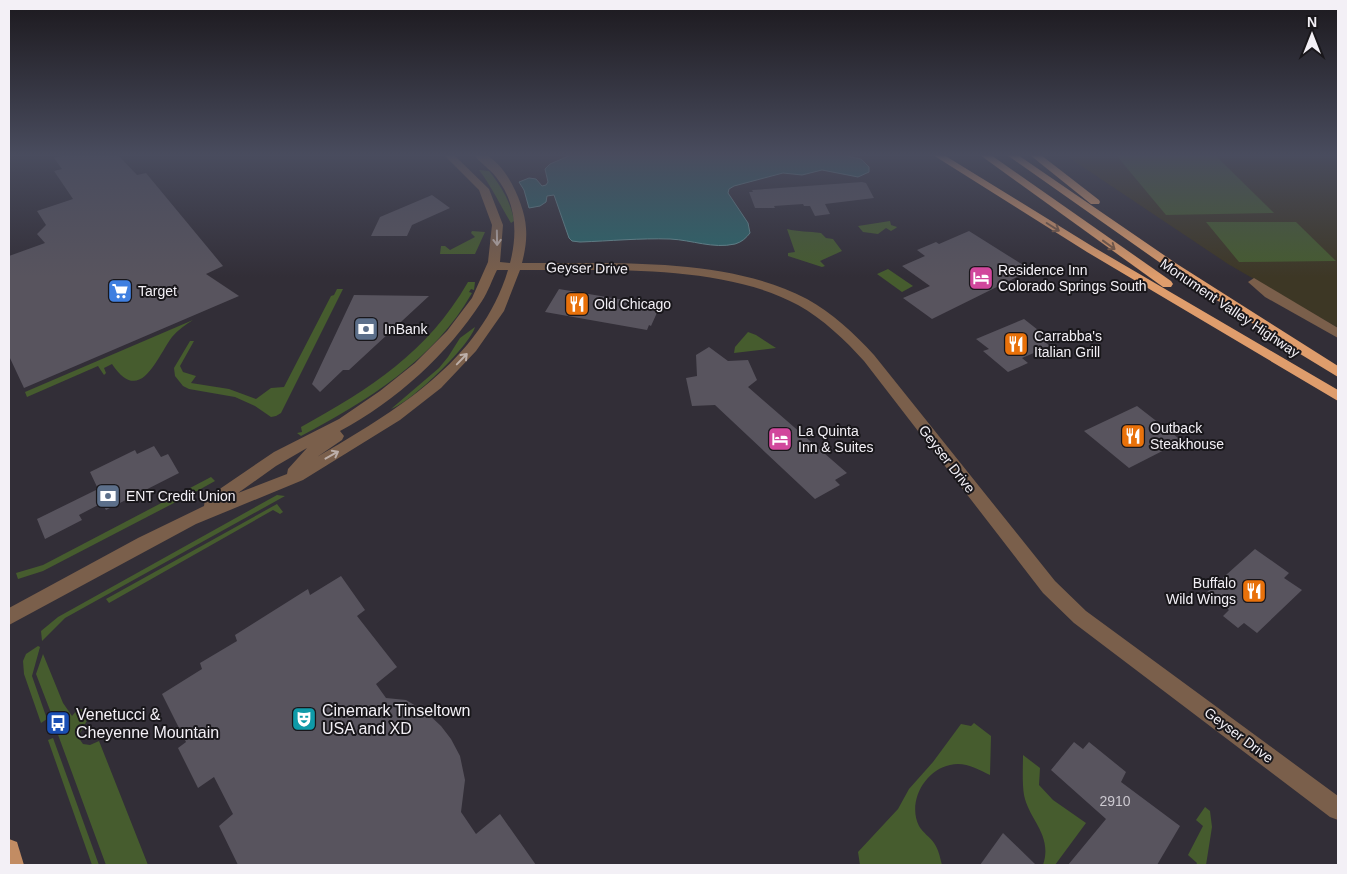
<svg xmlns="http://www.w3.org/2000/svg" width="1347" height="874" font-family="Helvetica,sans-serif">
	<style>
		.education { fill: #3d3725 }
		.green { fill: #465c2e }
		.water { fill: #2b666a; stroke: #678f94 }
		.building { fill: #58545e }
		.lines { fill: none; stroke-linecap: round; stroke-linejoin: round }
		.street { fill: #7a5f4b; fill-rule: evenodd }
		.primary { fill: #c28c63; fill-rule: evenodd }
		.highway { fill: #df9d6c; fill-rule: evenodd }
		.oneway { stroke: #7c5a44 }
		.oneway2 { stroke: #bdafa9 }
		.labels { text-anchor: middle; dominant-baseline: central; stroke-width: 4; stroke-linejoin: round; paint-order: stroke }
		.street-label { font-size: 14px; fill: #f3f0f6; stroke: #19171b }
		.poi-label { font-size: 14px; fill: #f3f0f6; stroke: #19171b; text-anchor: start }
		.near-number-label { font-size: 14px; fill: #ccc9d0 }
		.near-poi-label { font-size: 16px; fill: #f3f0f6; stroke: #19171b; text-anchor: start }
	</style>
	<rect width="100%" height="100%" fill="#322e37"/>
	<!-- education -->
	<polygon class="education" points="1065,155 1338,155 1338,328 1228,264"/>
	<!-- green -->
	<g class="green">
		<polygon points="1116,155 1215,155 1274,213 1166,215"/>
		<path d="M479,170l10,1c12,15 22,31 25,50l-3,2c-11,-18 -19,-36 -32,-53z"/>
		<polygon points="890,221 891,225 897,227 896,228 891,231 886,228 878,234 863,232 858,226"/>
		<polygon points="1206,222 1296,222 1336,261 1239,262"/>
		<path d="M787,229c11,3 22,2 34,4l5,5 7,1 9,12 -22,10 5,5 -3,1 -34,-11v-3l7,-1z"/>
		<polygon points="472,231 485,232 475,254 440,254 441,246 445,246 450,250 475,237 471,233"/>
		<polygon points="888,269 913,286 902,292 877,274"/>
		<path d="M468,282h7l-1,8 -3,-1 -2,3 3,1c-37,66 -106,109 -171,143l-4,-3 5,-1 -1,-5c70,-39 126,-74 167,-145z"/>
		<polygon points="337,289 343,289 281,413 276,416 271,417 255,406 235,397 189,389 183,386 175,376 174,368 190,341 194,341 180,366 183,372 196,376 191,383 229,389 256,399 271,388 284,387 331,296 334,295"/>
		<path d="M193,320c-8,5 -15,10 -21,17 -16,22 -32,69 -60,27l-8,4 2,5 -2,2 -6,-9 -71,31 -2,-5z"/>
		<path d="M475,327c-6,20 -65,76 -84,82l48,-41 9,-11 12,-19z"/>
		<polygon points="748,332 756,335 776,348 734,353 735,347"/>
		<polygon points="211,477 215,481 197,491 43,571 18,579 16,573 43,565"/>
		<polygon points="277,495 285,496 65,618 42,641 41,631 58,617"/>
		<polygon points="277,504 283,512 280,514 273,510 109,603 106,599"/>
		<polygon points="38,646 40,647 32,676 47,719 41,723 24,674 23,661 26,654"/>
		<polygon points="43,654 63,703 72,716 78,709 89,710 90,715 78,737 83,744 90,745 99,741 148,865 106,865 57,732 65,727 60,714 53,718 36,674"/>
		<path d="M974,723l17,13 -1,39c-12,-6 -26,-14 -40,-10 -25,5 -43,37 -31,61 4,7 11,11 15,17 5,7 6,15 8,22h-82l-2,-13 40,-43 11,-20 24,-27 28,-38 10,2z"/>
		<polygon points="53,738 99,865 92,865 48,740"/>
		<path d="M1023,755l17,13 -1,17 14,15 33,23 -31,42h-12c10,-30 -14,-45 -19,-70 -2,-13 -1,-28 -1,-40z"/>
		<polygon points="1205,807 1210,811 1212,827 1206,865 1196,865 1197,863 1188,855 1203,826 1196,820"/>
	</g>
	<!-- water -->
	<path class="water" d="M571,155h271l19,4 8,8v5l-11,5 -36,-7 -20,5 -19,-2 -49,13 -5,3 -1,4 20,30 2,10c-4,5 -8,9 -15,11 -22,5 -43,-4 -65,-5 -30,-1 -60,2 -90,3l-8,-1 -3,-3 -15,-43 -7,1 -1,6 -6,4 -11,2 -5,-18 -5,-8 10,-4 7,1 6,7 4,-1 2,-3 -3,-13 5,-5z"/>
	<!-- building -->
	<g class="building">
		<polygon points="65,155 118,155 137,175 146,173 223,266 206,274 239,296 24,388 9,356 9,256 45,243 37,234 46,225 37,211 73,199 54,171 62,169 54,158"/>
		<polygon points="862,182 866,183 874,198 825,204 830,214 815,216 810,206 804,206 803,204 774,206 775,208 755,208 749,192 753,192 752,190"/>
		<polygon points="432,195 450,208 412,225 407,236 371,236 380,217"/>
		<polygon points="969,231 1031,270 932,319 903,298 930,286 902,266 925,256 917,250 936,242 939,244"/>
		<polygon points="559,289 660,306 651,326 649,325 647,330 545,312"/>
		<polygon points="354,295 429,296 349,370 343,370 320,392 312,384"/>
		<polygon points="1024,319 1052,341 1046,343 1050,346 1022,358 1028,363 1008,372 983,351 989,349 976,339"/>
		<polygon points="709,347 728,361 748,360 757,380 748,387 847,473 835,480 840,485 815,499 715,405 692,406 686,378 697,376 696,355"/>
		<polygon points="1137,406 1182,441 1129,468 1084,431"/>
		<polygon points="154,446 161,457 168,454 179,473 106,510 102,503 79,515 82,520 45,539 37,519 98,489 90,472 135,450 137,454"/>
		<polygon points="1255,549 1289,573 1284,578 1302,590 1257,633 1244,623 1238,628 1223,616 1229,610 1207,592"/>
		<polygon points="341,576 365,610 357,616 397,667 376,684 386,698 406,700 426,712 441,726 451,739 460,756 465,780 461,812 476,834 500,814 536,865 238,865 219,826 233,814 214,777 198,788 178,748 186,742 162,694 202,669 200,663 237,641 235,635 308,589 310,595"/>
		<polygon points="1074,742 1083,749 1089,742 1126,772 1121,782 1180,826 1157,865 1068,865 1106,819 1051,770"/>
		<polygon points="1003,833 1036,865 980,865"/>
	</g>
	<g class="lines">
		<!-- street -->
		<g class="street">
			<path d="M444,155h10l35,34 14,36 -3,37 10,1c8,-30 6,-61 -14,-86 -6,-8 -16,-14 -22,-22 4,0 9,-1 12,0 21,10 39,51 40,73 1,12 -1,23 -4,35 89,1 204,-7 285,36 25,14 47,34 67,56l181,226 31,30 252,185v24l-8,-3 -256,-194 -31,-30 -179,-232c-19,-21 -41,-42 -66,-56 -78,-42 -192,-34 -278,-35l-16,41 -28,40 -35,37 -41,32 -97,60 -107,44 -187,101v-17l129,-70 66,-32 1,-7 69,-47 65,-33 41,-28 35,-28 32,-32 25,-33 16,-36 4,-37 -13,-35zM497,270h11c-27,91 -114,142 -191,187l25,-17 2,-4 -4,-5c56,-30 108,-77 142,-130 6,-9 10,-21 15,-31zM307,448l-19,21 -1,5 -49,19 38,-27z"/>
			<polygon points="1254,278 1338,328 1338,338 1265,297 1248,282"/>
		</g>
		<!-- primary -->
		<polygon class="primary" points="9,839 17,842 24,865 9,865"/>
		<!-- highway -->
		<g class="highway">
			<polygon points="933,155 944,155 1095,248 1338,390 1338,401 1087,252"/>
			<polygon points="980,155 991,155 1171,281 1173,284 1171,287 1163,287"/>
			<polygon points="1007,155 1018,155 1177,264 1338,366 1338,377 1292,349 1169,269"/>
			<polygon points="1030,155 1041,155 1099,200 1100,202 1099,204 1091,204"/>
		</g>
	</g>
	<!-- one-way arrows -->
	<defs><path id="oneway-shaft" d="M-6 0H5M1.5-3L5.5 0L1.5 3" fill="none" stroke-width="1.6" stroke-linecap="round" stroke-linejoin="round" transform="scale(1.25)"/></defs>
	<g class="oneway">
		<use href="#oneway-shaft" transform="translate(1053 227) rotate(32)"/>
		<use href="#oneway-shaft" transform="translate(1109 245) rotate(36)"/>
	</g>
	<g class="oneway2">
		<use href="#oneway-shaft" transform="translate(497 238) rotate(89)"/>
		<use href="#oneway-shaft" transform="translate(462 359) rotate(-46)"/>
		<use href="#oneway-shaft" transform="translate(332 455) rotate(-29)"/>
	</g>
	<!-- sky -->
	<linearGradient id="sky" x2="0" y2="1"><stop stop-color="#1c191e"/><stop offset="0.56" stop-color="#494c5e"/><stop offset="1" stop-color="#494c5e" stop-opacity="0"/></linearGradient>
	<rect width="1347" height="277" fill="url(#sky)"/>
	<!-- icons -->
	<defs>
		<symbol id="hotel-square" viewBox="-11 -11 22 22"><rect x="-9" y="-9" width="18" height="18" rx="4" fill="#d1479c" stroke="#19171b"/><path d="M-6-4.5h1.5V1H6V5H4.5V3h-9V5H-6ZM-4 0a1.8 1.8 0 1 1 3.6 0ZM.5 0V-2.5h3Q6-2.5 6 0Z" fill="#fff"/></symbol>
		<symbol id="supermarket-square" viewBox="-11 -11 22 22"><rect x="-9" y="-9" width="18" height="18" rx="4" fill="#3f7fe0" stroke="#19171b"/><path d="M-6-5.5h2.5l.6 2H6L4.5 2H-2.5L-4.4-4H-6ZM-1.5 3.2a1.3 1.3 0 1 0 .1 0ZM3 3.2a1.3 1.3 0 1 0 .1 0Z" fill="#fff"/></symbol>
		<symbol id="restaurant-square" viewBox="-11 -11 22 22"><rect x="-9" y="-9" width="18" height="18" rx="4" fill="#e8710a" stroke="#19171b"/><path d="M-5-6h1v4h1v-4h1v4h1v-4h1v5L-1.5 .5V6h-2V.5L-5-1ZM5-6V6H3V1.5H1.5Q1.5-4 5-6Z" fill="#fff"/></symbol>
		<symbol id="bank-square" viewBox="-11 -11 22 22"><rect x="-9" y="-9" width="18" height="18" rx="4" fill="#5c6f8a" stroke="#19171b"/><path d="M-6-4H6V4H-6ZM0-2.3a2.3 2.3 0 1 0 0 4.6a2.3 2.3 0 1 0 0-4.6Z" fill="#fff"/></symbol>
		<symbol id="theatre-square" viewBox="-11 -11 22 22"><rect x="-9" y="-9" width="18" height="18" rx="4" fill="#0f9aa8" stroke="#19171b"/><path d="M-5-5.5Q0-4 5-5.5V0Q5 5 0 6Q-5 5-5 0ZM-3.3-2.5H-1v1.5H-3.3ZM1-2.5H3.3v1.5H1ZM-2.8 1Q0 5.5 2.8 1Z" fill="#fff"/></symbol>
		<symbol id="bus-square" viewBox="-11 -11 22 22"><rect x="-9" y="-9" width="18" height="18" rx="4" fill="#1a4fb4" stroke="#19171b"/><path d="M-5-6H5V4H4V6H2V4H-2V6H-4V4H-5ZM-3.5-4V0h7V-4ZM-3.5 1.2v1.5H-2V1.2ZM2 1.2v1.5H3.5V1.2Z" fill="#fff"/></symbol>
	</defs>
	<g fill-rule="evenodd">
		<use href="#hotel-square" x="967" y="264" width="28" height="28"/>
		<use href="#supermarket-square" x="106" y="277" width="28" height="28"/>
		<use href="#restaurant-square" x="563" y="290" width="28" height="28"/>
		<use href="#bank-square" x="352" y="315" width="28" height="28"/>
		<use href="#restaurant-square" x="1002" y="330" width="28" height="28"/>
		<use href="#restaurant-square" x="1119" y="422" width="28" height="28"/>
		<use href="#hotel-square" x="766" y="425" width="28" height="28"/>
		<use href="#bank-square" x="94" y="482" width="28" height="28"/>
		<use href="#restaurant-square" x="1240" y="577" width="28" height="28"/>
		<use href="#theatre-square" x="290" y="705" width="28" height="28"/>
		<use href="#bus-square" x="44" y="709" width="28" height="28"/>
	</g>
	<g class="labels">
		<!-- street labels -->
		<g class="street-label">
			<text transform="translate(587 268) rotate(1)">Geyser Drive</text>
			<text transform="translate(1230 308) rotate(34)">Monument Valley Highway</text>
			<text transform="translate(947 459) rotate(52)">Geyser Drive</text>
			<text transform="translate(1239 735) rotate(37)">Geyser Drive</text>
		</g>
		<!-- poi labels -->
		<g class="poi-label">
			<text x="998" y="270">Residence Inn<tspan x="998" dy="16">Colorado Springs South</tspan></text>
			<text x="138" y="291">Target</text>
			<text x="594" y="304">Old Chicago</text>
			<text x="384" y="329">InBank</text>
			<text x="1034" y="336">Carrabba's<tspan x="1034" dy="16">Italian Grill</tspan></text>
			<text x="1150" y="428">Outback<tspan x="1150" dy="16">Steakhouse</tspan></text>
			<text x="798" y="431">La Quinta<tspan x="798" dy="16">Inn &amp; Suites</tspan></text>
			<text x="126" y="496">ENT Credit Union</text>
			<text x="1236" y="583" text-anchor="end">Buffalo<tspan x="1236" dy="16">Wild Wings</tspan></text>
		</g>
		<!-- near-number labels -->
		<g class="near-number-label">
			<text x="1115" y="801">2910</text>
		</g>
		<!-- near-poi labels -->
		<g class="near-poi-label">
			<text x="322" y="710">Cinemark Tinseltown<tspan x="322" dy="18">USA and XD</tspan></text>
			<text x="76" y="714">Venetucci &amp;<tspan x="76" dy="18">Cheyenne Mountain</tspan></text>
		</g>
	</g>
	<!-- border -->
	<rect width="1347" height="874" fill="none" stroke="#f3f0f6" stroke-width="20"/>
	<!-- north arrow -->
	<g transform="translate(1312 35)" stroke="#19171b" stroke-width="4" paint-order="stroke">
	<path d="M0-4L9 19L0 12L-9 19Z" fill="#f3f0f6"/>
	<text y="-8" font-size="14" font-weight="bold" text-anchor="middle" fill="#f3f0f6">N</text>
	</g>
</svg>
